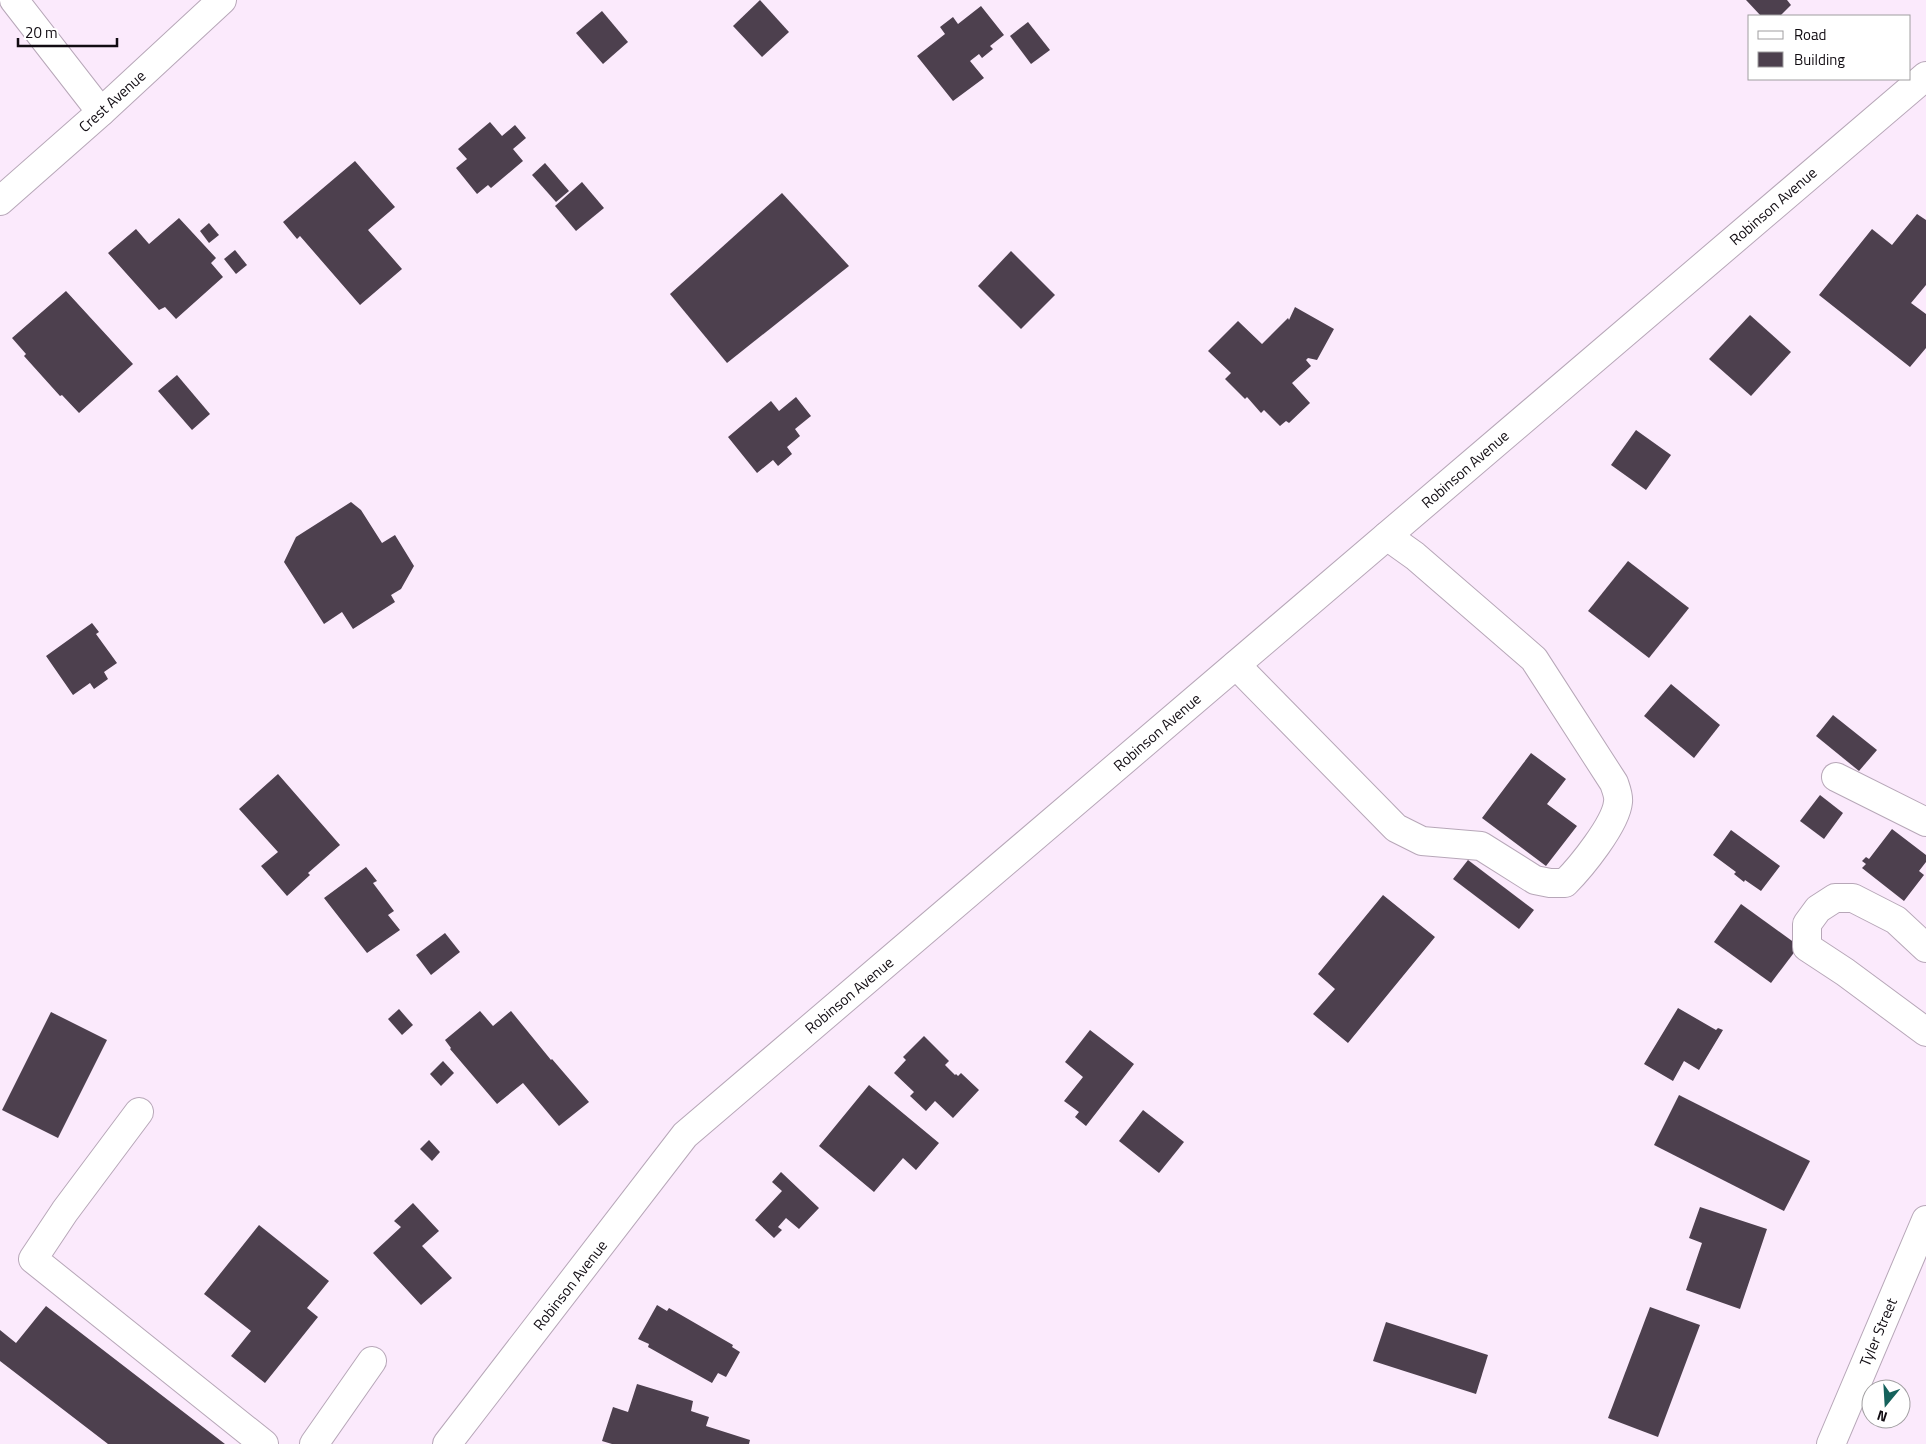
<svg xmlns="http://www.w3.org/2000/svg" width="1926" height="1444" font-family="'Titillium Web',sans-serif">
	<style>
		.building { fill: #4d404e }
		.lines { fill: none; stroke-linecap: round; stroke-linejoin: round }
		.minor-casing { stroke: #b7a7b8; stroke-width: 30 }
		.major-casing { stroke: #b7a7b8; stroke-width: 30 }
		.minor { stroke: #fff; stroke-width: 28 }
		.major { stroke: #fff; stroke-width: 28 }
		.labels { text-anchor: middle; dominant-baseline: central; stroke-width: 5; stroke-linejoin: round; paint-order: stroke }
		.street-label { font-size: 15px; fill: #110c12; stroke: #fff }
	</style>
	<rect width="100%" height="100%" fill="#fbeafc"/>
	<!-- building -->
	<g class="building">
		<polygon points="760,0 789,32 762,57 733,26"/>
		<polygon points="1746,0 1787,0 1791,5 1780,16 1761,16"/>
		<polygon points="981,6 1004,35 990,46 993,49 982,58 979,54 970,61 984,78 953,101 917,56 945,34 940,27 953,17 958,24"/>
		<polygon points="602,11 628,42 603,64 576,33"/>
		<polygon points="1028,22 1050,50 1031,64 1010,36"/>
		<polygon points="490,122 502,136 515,125 526,138 513,149 523,161 491,188 488,185 477,194 456,168 467,159 458,149"/>
		<polygon points="355,161 395,207 368,230 402,269 360,305 300,236 297,239 283,222"/>
		<polygon points="545,163 569,191 556,202 532,175"/>
		<polygon points="582,182 604,208 576,231 555,206"/>
		<polygon points="782,193 849,266 727,363 670,294"/>
		<polygon points="1917,214 1926,220 1926,285 1911,303 1926,314 1926,348 1910,367 1819,295 1872,229 1892,245"/>
		<polygon points="179,218 216,258 211,263 223,277 176,319 165,307 159,310 108,253 136,229 149,244"/>
		<polygon points="209,223 219,235 209,243 200,231"/>
		<polygon points="235,250 247,265 236,274 224,259"/>
		<polygon points="1011,251 1055,295 1021,329 978,286"/>
		<polygon points="66,291 133,364 79,413 62,395 60,396 24,356 26,354 12,338"/>
		<polygon points="1295,307 1334,329 1317,360 1308,358 1306,360 1311,366 1292,383 1310,403 1289,423 1286,421 1280,426 1264,410 1261,413 1247,397 1245,399 1225,379 1231,373 1208,351 1238,321 1262,344 1288,318 1289,320"/>
		<polygon points="1750,315 1791,352 1751,396 1709,359"/>
		<polygon points="177,375 210,414 192,430 158,391"/>
		<polygon points="796,397 811,416 795,429 800,436 787,447 792,454 778,466 773,460 757,473 728,437 771,401 779,411"/>
		<polygon points="1636,430 1671,455 1646,490 1611,465"/>
		<polygon points="351,502 361,510 382,543 395,535 414,566 401,589 391,595 395,602 353,629 342,612 324,624 284,562 296,537"/>
		<polygon points="1628,561 1689,608 1649,658 1588,611"/>
		<polygon points="92,623 99,632 96,634 117,663 104,672 108,679 94,689 90,683 73,695 46,656"/>
		<polygon points="1671,684 1720,725 1694,758 1644,716"/>
		<polygon points="1833,715 1877,750 1859,771 1816,736"/>
		<polygon points="1531,753 1566,779 1547,804 1577,826 1546,866 1482,818"/>
		<polygon points="278,774 340,845 308,873 310,875 287,896 261,866 278,852 239,809"/>
		<polygon points="1820,795 1843,813 1824,839 1800,821"/>
		<polygon points="1892,829 1926,855 1926,862 1919,871 1924,875 1904,901 1862,868 1866,864 1862,861 1866,857 1869,859"/>
		<polygon points="1731,830 1780,866 1761,891 1745,880 1744,882 1734,874 1736,872 1713,855"/>
		<polygon points="1468,860 1534,910 1519,929 1453,879"/>
		<polygon points="366,867 377,881 373,883 394,911 388,915 400,930 367,953 324,898"/>
		<polygon points="1383,895 1435,937 1348,1043 1313,1014 1335,989 1318,974"/>
		<polygon points="1741,904 1799,946 1771,983 1714,942"/>
		<polygon points="445,933 460,952 431,975 416,955"/>
		<polygon points="1678,1008 1716,1030 1718,1028 1723,1030 1699,1070 1684,1061 1673,1081 1644,1064"/>
		<polygon points="399,1009 413,1025 402,1035 388,1019"/>
		<polygon points="480,1011 493,1026 511,1011 551,1060 552,1059 589,1102 559,1126 523,1083 497,1104 450,1049 451,1048 445,1040"/>
		<polygon points="51,1012 107,1040 58,1138 2,1110"/>
		<polygon points="1090,1030 1134,1064 1086,1126 1075,1117 1079,1112 1064,1101 1083,1077 1065,1062"/>
		<polygon points="924,1036 949,1061 945,1065 955,1075 956,1074 958,1076 961,1073 979,1090 953,1118 935,1101 926,1111 910,1096 914,1092 894,1073 906,1060 903,1057"/>
		<polygon points="443,1061 454,1073 441,1086 430,1074"/>
		<polygon points="869,1085 939,1143 916,1170 903,1158 874,1192 819,1146"/>
		<polygon points="1679,1095 1810,1161 1784,1211 1654,1145"/>
		<polygon points="1143,1110 1184,1142 1159,1173 1119,1141"/>
		<polygon points="429,1140 440,1152 432,1161 420,1149"/>
		<polygon points="781,1172 819,1208 799,1229 786,1218 778,1227 782,1230 774,1238 755,1220 782,1191 772,1182"/>
		<polygon points="413,1203 439,1231 422,1246 452,1278 421,1305 373,1253 401,1227 394,1221"/>
		<polygon points="1700,1207 1767,1229 1740,1309 1686,1290 1702,1243 1689,1238"/>
		<polygon points="259,1225 329,1281 307,1308 318,1317 265,1383 231,1356 251,1331 204,1294"/>
		<polygon points="657,1305 667,1311 669,1308 733,1345 732,1347 740,1352 726,1377 718,1373 712,1383 648,1347 649,1344 638,1339"/>
		<polygon points="46,1306 225,1444 108,1444 0,1361 0,1330 16,1343"/>
		<polygon points="1650,1307 1700,1325 1658,1437 1608,1418"/>
		<polygon points="1386,1322 1488,1355 1476,1394 1373,1361"/>
		<polygon points="637,1384 693,1401 691,1411 709,1417 706,1426 750,1440 749,1444 612,1444 602,1441 613,1407 628,1412"/>
	</g>
	<g class="lines">
		<defs>
			<g id="minor">
				<polyline points="14,0 101,112"/>
				<polyline points="0,201 101,112 222,0"/>
				<path d="M1236,665l160,163 26,13 59,5 54,34 15,3h15c16,-16 51,-59 53,-81 1,-6 -2,-13 -4,-19l-80,-124 -119,-103 -28,-20"/>
				<polyline points="1836,777 1926,822"/>
				<polyline points="1926,948 1896,920 1853,898 1835,898 1818,909 1807,924 1807,947 1845,972 1926,1032"/>
				<polyline points="139,1112 65,1211 33,1259 264,1444"/>
				<polyline points="314,1444 372,1361"/>
				<polyline points="447,1444 685,1135 1926,76"/>
			</g>
			<polyline id="major" points="1831,1444 1926,1220"/>
		</defs>
		<!-- minor casing -->
		<use href="#minor" class="minor-casing"/>
		<!-- major casing -->
		<use href="#major" class="major-casing"/>
		<!-- minor -->
		<use href="#minor" class="minor"/>
		<!-- major -->
		<use href="#major" class="major"/>
	</g>
	<g class="labels">
		<!-- street labels -->
		<g class="street-label">
			<text transform="translate(112 101) rotate(-42)">Crest Avenue</text>
			<text transform="translate(1773 206) rotate(-41)">Robinson Avenue</text>
			<text transform="translate(1465 469) rotate(-41)">Robinson Avenue</text>
			<text transform="translate(1157 732) rotate(-41)">Robinson Avenue</text>
			<text transform="translate(849 995) rotate(-40)">Robinson Avenue</text>
			<text transform="translate(570 1285) rotate(-52)">Robinson Avenue</text>
			<text transform="translate(1878 1332) rotate(-67)">Tyler Street</text>
		</g>
	</g>
	<!-- legend -->
	<rect x="1748" y="15" width="162" height="65" fill="#ffffff" stroke="#a09ea0"/>
	<rect x="1758" y="31" width="25" height="8" fill="#ffffff" stroke="#a09ea0"/>
	<text x="1794" y="40" font-size="15" fill="#110c12">Road</text>
	<rect x="1758" y="52" width="25" height="15" fill="#4d404e" stroke="#a09ea0"/>
	<text x="1794" y="65" font-size="15" fill="#110c12">Building</text>
	<!-- north arrow -->
	<g transform="translate(1886 1404) rotate(198)"><circle r="24" fill="#ffffff" stroke="#a09ea0"/>
	<path d="M0-4L9 19L0 12L-9 19Z" fill="#15625c"/>
	<text y="-8" font-size="14" font-weight="bold" text-anchor="middle" fill="#110c12">N</text>
	</g>
	<!-- scale -->
	<path d="M18 38v8h99v-8" fill="none" stroke="#110c12" stroke-width="2.5"/>
	<text x="25" y="38" font-size="15" fill="#110c12" stroke="#ffffff" stroke-width="4" paint-order="stroke">20 m</text>
</svg>
